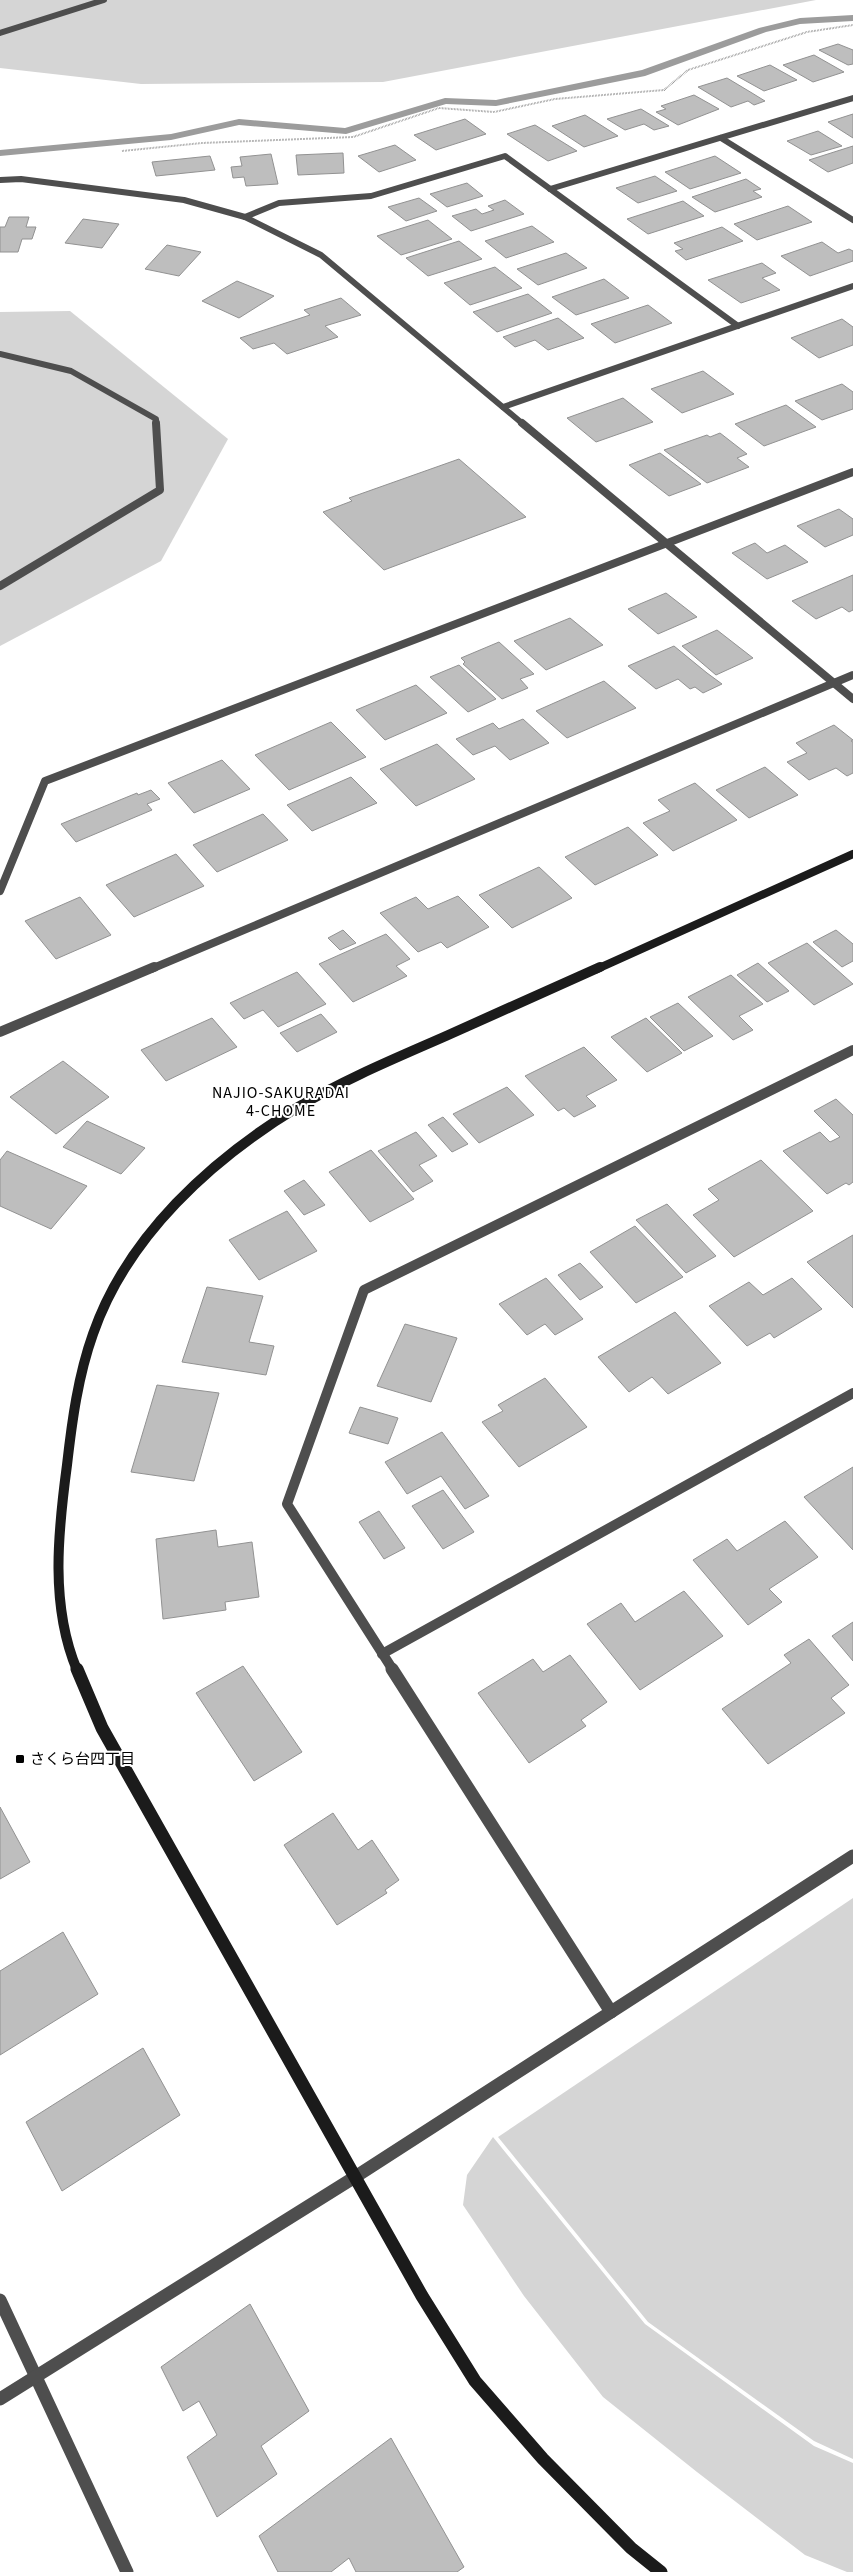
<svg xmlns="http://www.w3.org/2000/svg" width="853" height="2572" font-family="'Source Sans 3','Noto Sans JP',sans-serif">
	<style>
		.green { fill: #d5d5d5 }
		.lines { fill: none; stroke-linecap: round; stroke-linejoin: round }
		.stream { fill: #9c9c9c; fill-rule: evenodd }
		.building { fill: #bebebe; stroke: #929292 }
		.path { stroke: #707070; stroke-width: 2; stroke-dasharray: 0.5 1; stroke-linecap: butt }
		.lane { stroke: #4e4e4e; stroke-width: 6 }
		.street-far3 { stroke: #4e4e4e; stroke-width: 6 }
		.street-far2 { stroke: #4e4e4e; stroke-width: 8 }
		.street-far1 { stroke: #4e4e4e; stroke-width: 10 }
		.street { stroke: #4e4e4e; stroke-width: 13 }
		.secondary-far2 { stroke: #1b1b1b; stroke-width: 8 }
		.secondary-far1 { stroke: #1b1b1b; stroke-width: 10 }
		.secondary { stroke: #1b1b1b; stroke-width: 13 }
		.poi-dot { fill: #000; stroke: #fff; stroke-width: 2 }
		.labels { text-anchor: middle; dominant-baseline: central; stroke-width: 4; stroke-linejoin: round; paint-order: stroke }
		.poi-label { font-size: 15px; fill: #000; stroke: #fff; text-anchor: start }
		.neighbourhood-label { font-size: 16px; letter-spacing: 1px; fill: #000; stroke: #fff }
	</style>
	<rect width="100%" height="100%" fill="#fff"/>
	<!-- green -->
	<g class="green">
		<polygon points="0,0 816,0 383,82 141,84 0,68"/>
		<polygon points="70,311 228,439 161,561 0,646 0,312"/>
		<polygon points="853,1898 853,2459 814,2441 648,2322 498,2137"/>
		<polygon points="493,2137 645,2324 814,2446 853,2463 853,2572 847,2572 805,2555 697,2472 603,2397 524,2296 463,2205 467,2175"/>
	</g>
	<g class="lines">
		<!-- stream -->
		<polygon class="stream" points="853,15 853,21 800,24 766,32 645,76 496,106 446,104 346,134 239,125 171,140 0,156 0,150 171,134 239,119 345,128 445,98 496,100 642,70 759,28 800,18"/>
	</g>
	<!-- building -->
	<g class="building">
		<polygon points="838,44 853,50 853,64 848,65 819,50"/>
		<polygon points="814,55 844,72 813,82 783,65"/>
		<polygon points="770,65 797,80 764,91 737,76"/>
		<polygon points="727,78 752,93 765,101 754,105 748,101 731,107 698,87"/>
		<polygon points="694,95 719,109 678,125 656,112 666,109 661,106"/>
		<polygon points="641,109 669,126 654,130 644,124 625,130 607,119"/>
		<polygon points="853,114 853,138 828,122"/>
		<polygon points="585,115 618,136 584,147 552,126"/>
		<polygon points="465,119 486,134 436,150 414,135"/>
		<polygon points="535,125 577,151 548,161 507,134"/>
		<polygon points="818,131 842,146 811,155 787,141"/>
		<polygon points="395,145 416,160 379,172 358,156"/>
		<polygon points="853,146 853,163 828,172 809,160"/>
		<polygon points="343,153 344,173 298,175 296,155"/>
		<polygon points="271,154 278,184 246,186 244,177 233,178 231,167 242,166 240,157"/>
		<polygon points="210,156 215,170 156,176 152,162"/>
		<polygon points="715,156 741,173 690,189 665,172"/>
		<polygon points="655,176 677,191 638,203 616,188"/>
		<polygon points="746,179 761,189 753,191 762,197 715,212 692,197"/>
		<polygon points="467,183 483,196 447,207 430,194"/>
		<polygon points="419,198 437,211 406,221 388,207"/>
		<polygon points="505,200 524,214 471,231 452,216 476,209 482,214 494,210 488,206"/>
		<polygon points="683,201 704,216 648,234 627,219"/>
		<polygon points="788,206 812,222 757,240 734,224"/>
		<polygon points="9,217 29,217 26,227 36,227 32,239 22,239 18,252 0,252 0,227 5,227"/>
		<polygon points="83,219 119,224 102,248 65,243"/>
		<polygon points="428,220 452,239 401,255 377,236"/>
		<polygon points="532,226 554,242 506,258 485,241"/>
		<polygon points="722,227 743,241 686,260 675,251 683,249 674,243"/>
		<polygon points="459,241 482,259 428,276 406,258"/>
		<polygon points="822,242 838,253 849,249 853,251 853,261 810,276 781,256"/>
		<polygon points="167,245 201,252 179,276 145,269"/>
		<polygon points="566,253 587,268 538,285 517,269"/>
		<polygon points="762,263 776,273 762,278 780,290 741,303 708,280"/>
		<polygon points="495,267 522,288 470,305 444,283"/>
		<polygon points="604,279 629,298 576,315 552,297"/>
		<polygon points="237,281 274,296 239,318 202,301"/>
		<polygon points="528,294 552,313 497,332 473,312"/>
		<polygon points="341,298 361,315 325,326 338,337 287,354 274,343 253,349 240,338 310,315 304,310"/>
		<polygon points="648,305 672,323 615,343 591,324"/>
		<polygon points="558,318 584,338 548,350 535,340 515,347 503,337"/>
		<polygon points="842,319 853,327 853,345 819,358 791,338"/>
		<polygon points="703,371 734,394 682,413 651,389"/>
		<polygon points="842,384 853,392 853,409 822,420 795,401"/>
		<polygon points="623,398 653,422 596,442 567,418"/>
		<polygon points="786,405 816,427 764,446 735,424"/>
		<polygon points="720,433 747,454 737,458 749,467 707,483 664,450 707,435 710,437"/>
		<polygon points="660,453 701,484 669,496 629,465"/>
		<polygon points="459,459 526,517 384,570 323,512 352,501 349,498"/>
		<polygon points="839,509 853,519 853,535 825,547 797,526"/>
		<polygon points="755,543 767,553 785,545 808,562 767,579 732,553"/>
		<polygon points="853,575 853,610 849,612 842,607 816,619 792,601"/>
		<polygon points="666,593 697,617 658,634 628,609"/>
		<polygon points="570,618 603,645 546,670 514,641"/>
		<polygon points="717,630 753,658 716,675 682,646"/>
		<polygon points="499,642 534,674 520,679 528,688 502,699 463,664 465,662 461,658"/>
		<polygon points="674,646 707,673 722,684 703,693 695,687 690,689 678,679 656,689 628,666"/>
		<polygon points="459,665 496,699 468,712 430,677"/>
		<polygon points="604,681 636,708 567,738 536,711"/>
		<polygon points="416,685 447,713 385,740 356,710"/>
		<polygon points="523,719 549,743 510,760 495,746 473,755 456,739 493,723 499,729"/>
		<polygon points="331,722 366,757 289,790 255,755"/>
		<polygon points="834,725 853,740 851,741 853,742 853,773 847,776 836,768 809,780 787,762 807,753 796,743"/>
		<polygon points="437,744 475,779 416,806 380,769"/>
		<polygon points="222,760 250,789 194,813 168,783"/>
		<polygon points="765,767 798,795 749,818 716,790"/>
		<polygon points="351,777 377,803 312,831 287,805"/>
		<polygon points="695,783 737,820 673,851 643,823 670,811 658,800"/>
		<polygon points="151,790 160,799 147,804 152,810 76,842 61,824 137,793 138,795"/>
		<polygon points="263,814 288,840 217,872 193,845"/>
		<polygon points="628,827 658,855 595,885 565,857"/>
		<polygon points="176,854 204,886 134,917 106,885"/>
		<polygon points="539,867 572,898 512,928 479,895"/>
		<polygon points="458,896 489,927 447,948 441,942 418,952 380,913 416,897 428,909"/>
		<polygon points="80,897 111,935 56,959 25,921"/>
		<polygon points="343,930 356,943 340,950 328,938"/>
		<polygon points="836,930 853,944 853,961 842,967 813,942"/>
		<polygon points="386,934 410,959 396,966 407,976 353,1002 319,964"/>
		<polygon points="807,943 853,984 814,1005 768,963"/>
		<polygon points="758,963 789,991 767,1002 737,975"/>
		<polygon points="297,972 326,1004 278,1027 263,1010 244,1019 230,1003"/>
		<polygon points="731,975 763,1004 739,1016 753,1030 733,1040 688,997"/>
		<polygon points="678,1003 713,1036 684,1051 650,1017"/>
		<polygon points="321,1014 337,1032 297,1052 280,1033"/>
		<polygon points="212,1018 237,1047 166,1081 141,1050"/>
		<polygon points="646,1018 682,1053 647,1072 611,1037"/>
		<polygon points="584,1047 617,1080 586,1096 596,1106 574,1117 564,1108 558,1111 525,1076"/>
		<polygon points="63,1061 109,1097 56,1134 10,1097"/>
		<polygon points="507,1087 534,1115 479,1143 453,1114"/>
		<polygon points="836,1099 853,1115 853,1182 849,1185 846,1183 827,1194 783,1151 820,1132 830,1142 840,1137 814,1111"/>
		<polygon points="443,1117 468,1144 452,1152 428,1125"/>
		<polygon points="87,1121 145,1148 121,1174 63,1147"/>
		<polygon points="416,1132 437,1156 419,1165 433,1181 413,1192 378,1151"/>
		<polygon points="371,1150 414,1199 370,1222 329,1172"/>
		<polygon points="7,1151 87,1186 51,1229 0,1206 0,1160"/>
		<polygon points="761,1160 813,1211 734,1257 693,1215 719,1200 708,1189"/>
		<polygon points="304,1180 325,1205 304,1215 284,1191"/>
		<polygon points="667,1204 716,1256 686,1273 636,1220"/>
		<polygon points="287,1211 317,1251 259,1280 229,1240"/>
		<polygon points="635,1226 683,1277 636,1303 590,1252"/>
		<polygon points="853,1235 853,1308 807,1262"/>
		<polygon points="580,1263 603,1287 580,1300 558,1275"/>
		<polygon points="546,1278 583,1319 555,1335 545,1324 527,1335 499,1304"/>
		<polygon points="792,1278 822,1309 774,1338 770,1333 747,1346 709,1306 749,1282 763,1295"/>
		<polygon points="207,1287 263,1296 249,1342 274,1346 266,1375 182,1362"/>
		<polygon points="675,1312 721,1363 668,1394 652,1377 629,1392 598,1357"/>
		<polygon points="405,1324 457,1338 431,1402 377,1386"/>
		<polygon points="545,1378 587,1427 519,1467 482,1422 503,1411 498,1405"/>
		<polygon points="157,1385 219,1393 194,1481 131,1472"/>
		<polygon points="360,1407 398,1418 388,1444 349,1433"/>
		<polygon points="442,1432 489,1496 465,1509 441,1476 407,1494 385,1462"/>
		<polygon points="853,1467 853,1550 804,1497"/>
		<polygon points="443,1490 474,1532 443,1549 412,1506"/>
		<polygon points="379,1511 405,1548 384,1559 359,1522"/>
		<polygon points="785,1521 818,1557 769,1589 782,1602 748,1625 693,1560 727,1539 737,1551"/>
		<polygon points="216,1530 218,1547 252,1542 259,1597 225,1602 226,1610 163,1619 156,1539"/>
		<polygon points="684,1591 723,1636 640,1690 587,1624 621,1603 635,1622"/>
		<polygon points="853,1622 853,1661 832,1636"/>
		<polygon points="809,1639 849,1685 831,1698 845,1713 768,1764 722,1709 791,1663 784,1655"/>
		<polygon points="570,1655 607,1702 581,1720 586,1726 529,1763 478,1693 533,1659 543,1672"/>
		<polygon points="243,1666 302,1752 254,1781 196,1693"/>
		<polygon points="0,1807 30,1862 0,1879"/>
		<polygon points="333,1813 358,1850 372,1840 399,1880 385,1890 387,1893 337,1925 284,1845"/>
		<polygon points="63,1932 98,1994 0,2055 0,1971"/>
		<polygon points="143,2048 180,2115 62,2191 26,2122"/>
		<polygon points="250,2304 309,2411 261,2446 277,2474 217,2517 187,2457 217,2435 199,2401 183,2411 161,2367"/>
		<polygon points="391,2438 464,2567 457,2572 356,2572 349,2558 331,2572 278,2572 259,2536"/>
	</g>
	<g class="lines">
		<!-- path -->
		<polyline class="path" points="122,151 202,143 353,137 439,108 494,112 555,99 664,90 688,70 807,32 853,25"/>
		<!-- lane -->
		<polyline class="lane" points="0,33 104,0"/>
		<!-- street-far3 -->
		<g class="street-far3">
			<polyline points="721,138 853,220"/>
			<polyline points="0,180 21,179 184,200 245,217 321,255 523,424"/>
			<polyline points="550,189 853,98"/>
			<polyline points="245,217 279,203 371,196 505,156 738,326"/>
			<polyline points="0,354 71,371 156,419 156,424"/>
			<polyline points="503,407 853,286"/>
		</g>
		<!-- street-far2 -->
		<g class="street-far2">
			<polyline points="522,423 853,699"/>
			<polyline points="0,586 160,490 156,423"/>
			<polyline points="0,891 45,781 853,472"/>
			<polyline points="151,969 853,675"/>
		</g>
		<!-- street-far1 -->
		<g class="street-far1">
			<polyline points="0,1032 154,967"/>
			<polyline points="382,1654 853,1393"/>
			<polyline points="393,1670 287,1504 364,1290 853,1050"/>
		</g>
		<!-- street -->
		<g class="street">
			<polyline points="392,1669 611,2012"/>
			<polyline points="0,2300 127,2572"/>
			<polyline points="0,2399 355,2177 853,1856"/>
		</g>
		<!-- secondary-far2 -->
		<polyline class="secondary-far2" points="597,969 853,854"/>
		<!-- secondary-far1 -->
		<path class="secondary-far1" d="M77,1670c-27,-64 -19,-138 -10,-205 5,-44 11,-89 26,-131 34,-98 119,-175 205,-227 47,-28 98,-49 148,-71 51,-23 102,-46 154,-69"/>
		<!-- secondary -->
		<polyline class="secondary" points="77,1669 102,1728 422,2296 475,2381 543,2459 631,2548 661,2572"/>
	</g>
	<!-- markers -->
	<rect class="poi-dot" x="15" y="1754" width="10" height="10" rx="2.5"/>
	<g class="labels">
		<!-- poi labels -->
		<g class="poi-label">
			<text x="30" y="1759">さくら台四丁目</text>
		</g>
		<!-- neighbourhood labels -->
		<g class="neighbourhood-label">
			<text x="281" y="1093">NAJIO-SAKURADAI<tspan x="281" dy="18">4-CHOME</tspan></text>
		</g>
	</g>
</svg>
